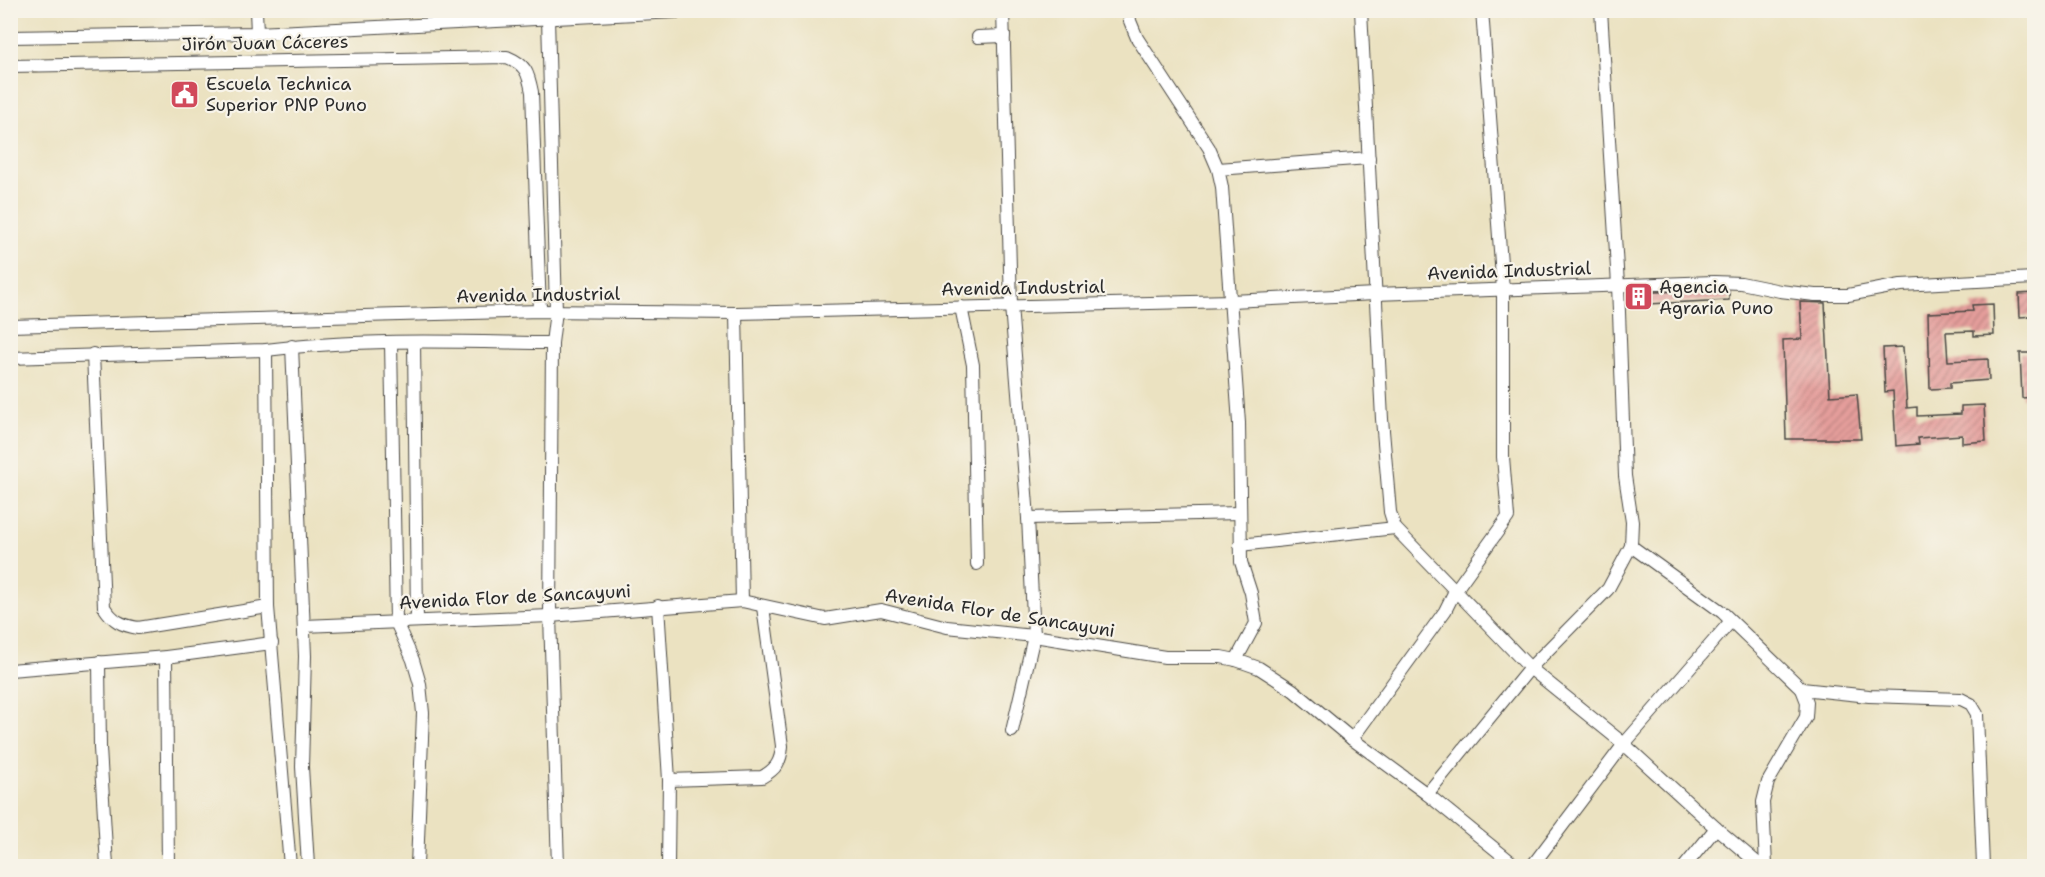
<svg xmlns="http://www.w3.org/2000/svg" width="2045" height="877" font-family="'Shantell Sans',sans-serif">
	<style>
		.building { fill: url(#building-hatch) }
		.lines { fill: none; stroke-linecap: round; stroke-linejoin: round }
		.minor-casing { stroke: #484642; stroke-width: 14 }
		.minor { stroke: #fff; stroke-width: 12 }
		.labels { text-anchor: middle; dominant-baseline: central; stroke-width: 4.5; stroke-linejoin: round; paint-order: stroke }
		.street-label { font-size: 18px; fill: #2b2b2b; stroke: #f7f3e8 }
		.poi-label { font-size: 18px; fill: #2b2b2b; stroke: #f7f3e8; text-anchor: start }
	</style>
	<defs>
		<pattern id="building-hatch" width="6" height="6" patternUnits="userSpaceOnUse" patternTransform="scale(1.5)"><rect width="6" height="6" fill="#e59e9b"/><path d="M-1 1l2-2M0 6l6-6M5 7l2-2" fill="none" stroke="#ba817f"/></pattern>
	</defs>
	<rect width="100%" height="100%" fill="#f7f3e8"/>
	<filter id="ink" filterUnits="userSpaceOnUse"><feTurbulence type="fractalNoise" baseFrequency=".0167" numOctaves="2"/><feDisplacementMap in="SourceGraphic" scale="12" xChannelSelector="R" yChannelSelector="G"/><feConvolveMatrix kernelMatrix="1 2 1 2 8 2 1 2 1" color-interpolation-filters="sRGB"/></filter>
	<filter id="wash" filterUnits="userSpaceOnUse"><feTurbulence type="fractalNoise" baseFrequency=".008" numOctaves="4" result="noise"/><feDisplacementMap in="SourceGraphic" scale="24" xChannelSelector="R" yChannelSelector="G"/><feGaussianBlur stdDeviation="1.35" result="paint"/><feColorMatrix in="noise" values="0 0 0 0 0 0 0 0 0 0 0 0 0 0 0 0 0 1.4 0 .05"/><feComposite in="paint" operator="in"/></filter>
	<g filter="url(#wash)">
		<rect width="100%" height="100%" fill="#ebe2c1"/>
		<g id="blocks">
			<!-- building -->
			<g class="building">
				<polygon points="1714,290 1729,291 1729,300 1627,305 1627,293"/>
				<polygon points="2034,293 2034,316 2020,317 2019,294"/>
				<polygon points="1800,302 1825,303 1830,396 1857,394 1861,439 1786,439 1783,340 1802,339"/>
				<polygon points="1993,304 1994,335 1974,336 1974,331 1946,332 1948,361 1988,359 1989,380 1950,383 1950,388 1930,389 1928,313 1973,311 1972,305"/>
				<polygon points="1903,347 1907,408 1917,407 1917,416 1961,414 1961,406 1984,405 1986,441 1962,443 1962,435 1918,438 1919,444 1896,446 1893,391 1885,392 1883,348"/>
				<polygon points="2020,353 2034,353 2034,397 2022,398"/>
			</g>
		</g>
	</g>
	<g filter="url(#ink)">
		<use href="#blocks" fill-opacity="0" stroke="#484642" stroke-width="1.5"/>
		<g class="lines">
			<defs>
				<g id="minor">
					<polyline points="256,10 257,33"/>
					<polyline points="550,10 548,18 556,311 552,343 550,616 558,866"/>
					<polyline points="1003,10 1011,306 1028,518 1034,636 1012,731"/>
					<polyline points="1129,10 1130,21 1137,38 1209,148 1218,169 1222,187 1239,423 1241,562 1251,593 1256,623 1236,660"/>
					<polyline points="1361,10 1382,419 1390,512 1395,528 1530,668 1624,744 1716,828 1761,866"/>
					<polyline points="10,37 257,33 716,10"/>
					<polyline points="978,37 1004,36"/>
					<path d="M10,66l497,-9c19,8 21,15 25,35l8,219"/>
					<polyline points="1218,169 1369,158"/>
					<polyline points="961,307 973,365 977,564"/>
					<polyline points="736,313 742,601"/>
					<polyline points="10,326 540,311 736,313 1231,301 1375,294 1714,282 1741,283 1780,291 1815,295 1848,295 1901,285 2034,278"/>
					<polyline points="414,342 417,621"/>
					<polyline points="391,343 396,622 413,660 420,684 423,713 417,866"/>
					<polyline points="292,346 305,656 302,767 308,866"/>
					<polyline points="266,350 268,607 290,866"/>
					<path d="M93,354l11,253c9,14 17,18 34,21l130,-21"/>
					<path d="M10,358l256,-8c94,-12 191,-8 286,-7"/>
					<polyline points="1028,518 1240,513"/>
					<polyline points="1240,545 1395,528"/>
					<polyline points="1631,546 1722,612 1802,689 1869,696 1961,699 1971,704 1977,714 1983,866"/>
					<polyline points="658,606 669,780 668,866"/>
					<polyline points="304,626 550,616 742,601 825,619 881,610 947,627 1034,636 1165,657 1221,657 1236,660 1259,668 1293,690 1352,739 1427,794 1516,866"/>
					<polyline points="166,657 168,866"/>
					<polyline points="99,662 100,748 107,866"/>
					<polyline points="10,670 166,657 272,643"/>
					<polyline points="1352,739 1445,611 1455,591 1508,517 1503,457 1503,290 1482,10"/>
					<path d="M669,780l93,-3c14,-8 19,-15 20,-31l-19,-139"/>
					<polyline points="1427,794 1530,668 1608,589 1631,546 1632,522 1625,476 1618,285 1601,10"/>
					<polyline points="1532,866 1624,744 1731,621"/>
					<polyline points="1685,866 1716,828"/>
					<polyline points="1766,866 1763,802 1768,782 1806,717 1807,702 1802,689"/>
				</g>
			</defs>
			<!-- minor casing -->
			<use href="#minor" class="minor-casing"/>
			<!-- minor -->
			<use href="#minor" class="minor"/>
		</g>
	</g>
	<!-- icons -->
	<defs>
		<symbol id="civic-square" viewBox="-11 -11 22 22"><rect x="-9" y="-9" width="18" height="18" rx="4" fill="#d1495b" stroke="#f7f3e8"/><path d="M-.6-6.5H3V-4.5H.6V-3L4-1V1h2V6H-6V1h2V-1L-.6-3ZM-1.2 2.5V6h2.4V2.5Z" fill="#fff"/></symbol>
		<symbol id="building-square" viewBox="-11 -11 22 22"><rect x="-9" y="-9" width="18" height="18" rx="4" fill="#d1495b" stroke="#f7f3e8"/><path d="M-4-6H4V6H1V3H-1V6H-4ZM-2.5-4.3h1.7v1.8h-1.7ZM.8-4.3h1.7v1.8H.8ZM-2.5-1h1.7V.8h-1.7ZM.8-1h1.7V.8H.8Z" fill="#fff"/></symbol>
	</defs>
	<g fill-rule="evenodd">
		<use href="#civic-square" x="168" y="78" width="33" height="33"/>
		<use href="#building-square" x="1622" y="280" width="33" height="33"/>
	</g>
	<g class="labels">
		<!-- street labels -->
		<g class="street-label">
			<text transform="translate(265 43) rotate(-1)">Jirón Juan Cáceres</text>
			<text transform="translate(1509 271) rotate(-2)">Avenida Industrial</text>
			<text transform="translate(1023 288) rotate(-1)">Avenida Industrial</text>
			<text transform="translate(538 295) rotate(-1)">Avenida Industrial</text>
			<text transform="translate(515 597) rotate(-3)">Avenida Flor de Sancayuni</text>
			<text transform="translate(1000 613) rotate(9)">Avenida Flor de Sancayuni</text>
		</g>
		<!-- poi labels -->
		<g class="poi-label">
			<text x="206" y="84">Escuela Technica<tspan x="206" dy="21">Superior PNP Puno</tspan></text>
			<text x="1659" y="287">Agencia<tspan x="1659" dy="21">Agraria Puno</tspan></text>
		</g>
	</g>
	<!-- margin -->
	<rect width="2045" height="877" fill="none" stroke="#f7f3e8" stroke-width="36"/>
</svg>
